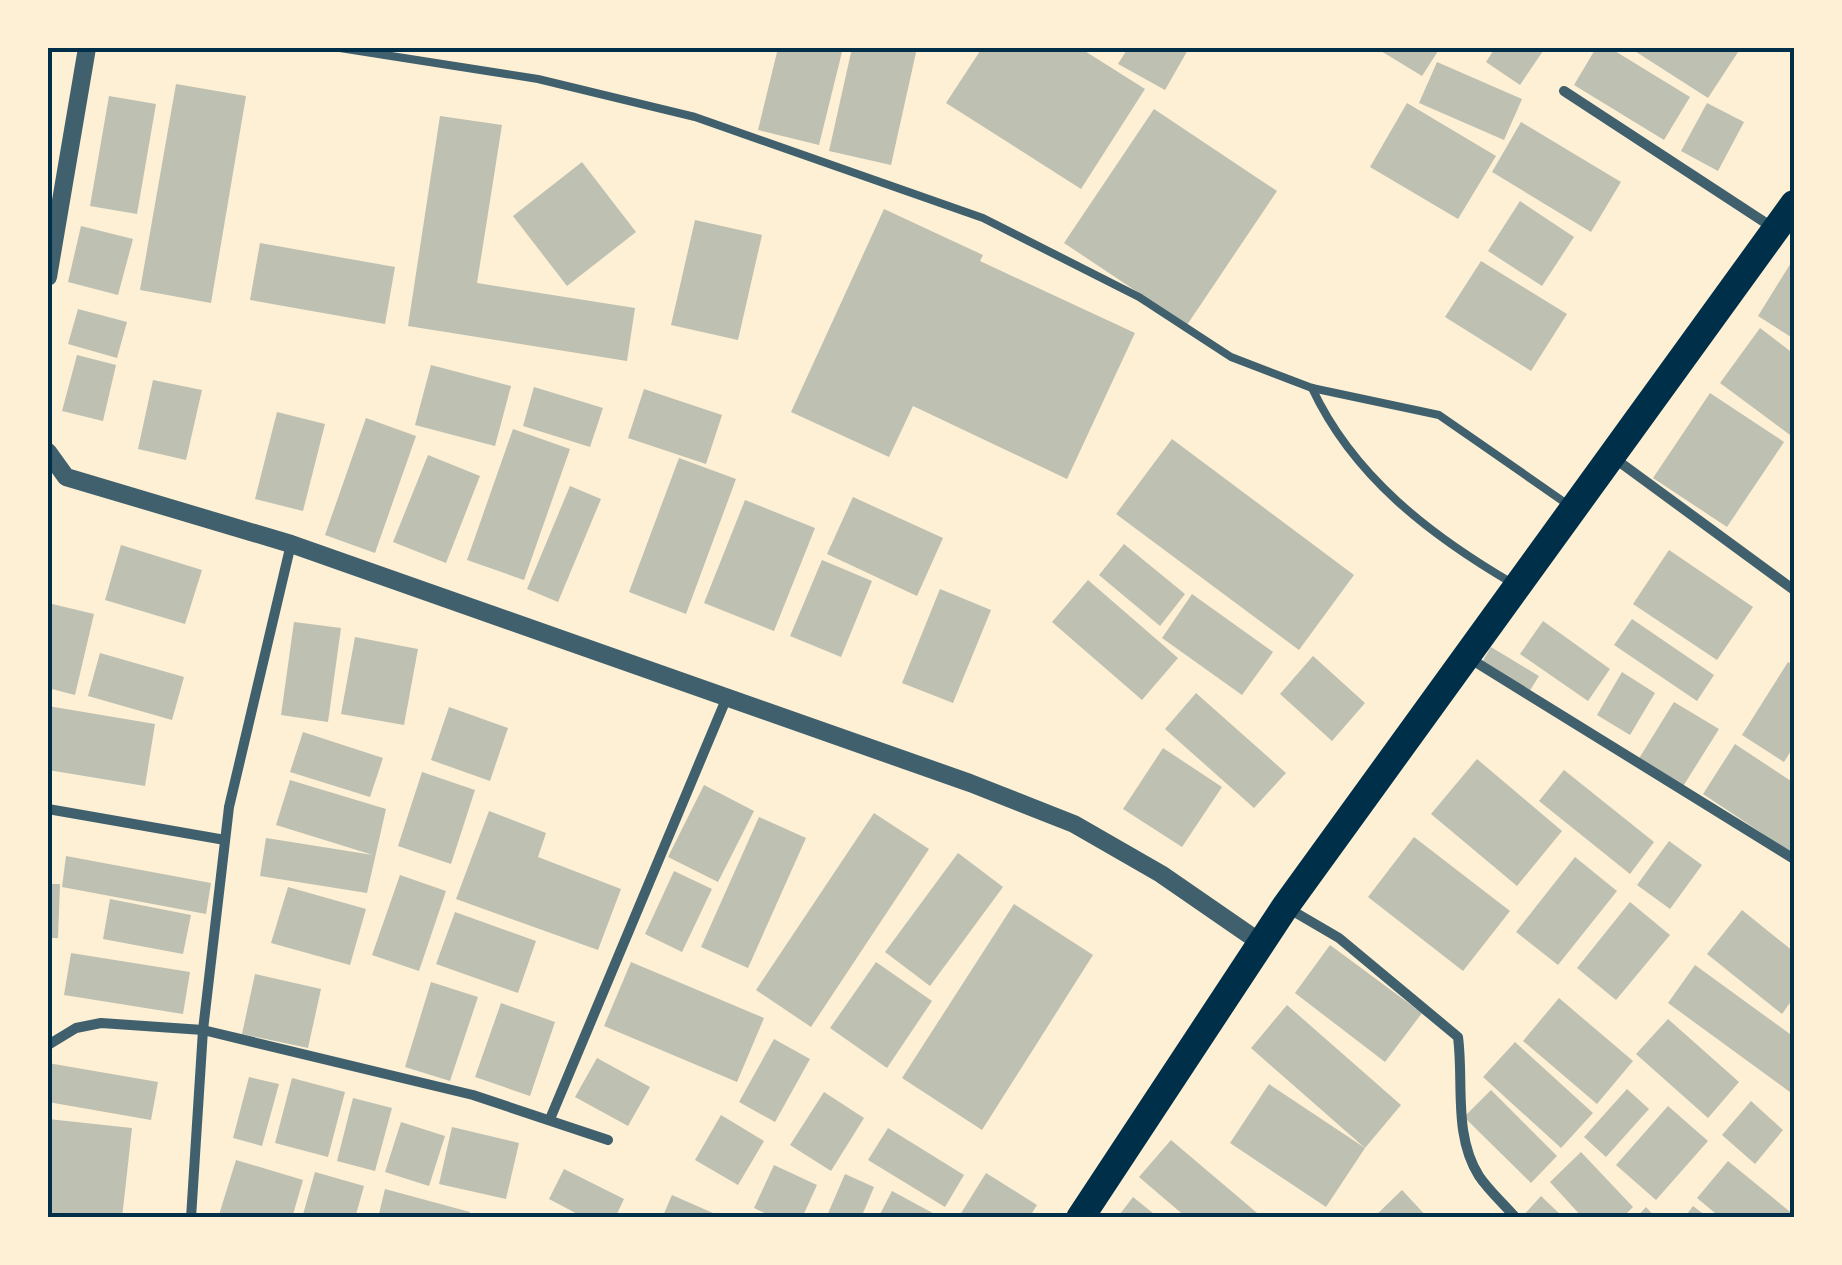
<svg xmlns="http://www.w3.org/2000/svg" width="1842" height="1265" font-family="'Roboto Condensed',sans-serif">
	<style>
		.building { fill: #bec0b2 }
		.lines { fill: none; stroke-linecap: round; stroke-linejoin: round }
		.service { stroke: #3f606c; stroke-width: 8 }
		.minor { stroke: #3f606c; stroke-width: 10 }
		.tertiary { stroke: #3f606c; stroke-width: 18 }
		.trunk { stroke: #003049; stroke-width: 28 }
		.neatline { fill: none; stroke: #003049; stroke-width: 4 }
	</style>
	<rect width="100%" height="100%" fill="#fdf0d5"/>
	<!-- building -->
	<g class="building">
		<polygon points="778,48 843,48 819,145 758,130"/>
		<polygon points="852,48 917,48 891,165 829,151"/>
		<polygon points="982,48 1080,48 1145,89 1081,189 946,103"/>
		<polygon points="1128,48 1189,48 1165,90 1118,64"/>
		<polygon points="1376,48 1440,48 1422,76"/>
		<polygon points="1495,48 1545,48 1520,85 1486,62"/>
		<polygon points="1596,48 1610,48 1690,97 1664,140 1574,85"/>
		<polygon points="1630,48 1738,48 1740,49 1708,98"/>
		<polygon points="1437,62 1522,99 1504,140 1419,103"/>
		<polygon points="176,84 246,96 211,303 140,290"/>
		<polygon points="109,96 156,104 137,214 90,206"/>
		<polygon points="1407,103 1496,156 1458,219 1370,167"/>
		<polygon points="1707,103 1744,122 1718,171 1681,151"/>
		<polygon points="1154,109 1277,191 1187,325 1064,243"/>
		<polygon points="440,116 502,125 477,283 635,308 627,361 408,326"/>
		<polygon points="1521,122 1621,182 1591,232 1492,172"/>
		<polygon points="582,162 636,232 567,286 513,216"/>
		<polygon points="1520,201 1574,237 1542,286 1488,251"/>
		<polygon points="884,209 983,255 980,261 1135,333 1067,479 913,406 889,457 791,412"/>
		<polygon points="695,220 762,235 738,340 671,325"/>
		<polygon points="81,226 133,239 118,295 68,282"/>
		<polygon points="260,243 395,267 385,324 250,300"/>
		<polygon points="1794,258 1794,339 1758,316"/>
		<polygon points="1481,261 1567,314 1531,371 1445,317"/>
		<polygon points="78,309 127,322 117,358 68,344"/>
		<polygon points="1760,328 1794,354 1794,438 1720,383"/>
		<polygon points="77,355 116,365 103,421 62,411"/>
		<polygon points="431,365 511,386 495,446 415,425"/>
		<polygon points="153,380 202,390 186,460 138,449"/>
		<polygon points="534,387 603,408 590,447 523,426"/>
		<polygon points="644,389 722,415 706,464 628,438"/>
		<polygon points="1710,393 1784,442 1727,527 1653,478"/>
		<polygon points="277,412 325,424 303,511 255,499"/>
		<polygon points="366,418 416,436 375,553 325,535"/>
		<polygon points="513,429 570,449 524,580 467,560"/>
		<polygon points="1172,439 1354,575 1299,650 1116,514"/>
		<polygon points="428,455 480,476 446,563 393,542"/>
		<polygon points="679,458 736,479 686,614 629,592"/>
		<polygon points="570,486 601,499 558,602 527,589"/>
		<polygon points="853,497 943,538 917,596 827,554"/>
		<polygon points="745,500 815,528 774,631 704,603"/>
		<polygon points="1124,544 1185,594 1160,626 1099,575"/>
		<polygon points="121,545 202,570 185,624 105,600"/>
		<polygon points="1669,550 1753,607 1717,660 1633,604"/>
		<polygon points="822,560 872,581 841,657 790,636"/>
		<polygon points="1088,580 1178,658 1142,700 1052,622"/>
		<polygon points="940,589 991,610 953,703 902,683"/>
		<polygon points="1192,594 1273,652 1242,695 1162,638"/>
		<polygon points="48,603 94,614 75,695 48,688"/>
		<polygon points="1632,619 1714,675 1697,701 1614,645"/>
		<polygon points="1543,621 1610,669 1588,701 1520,654"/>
		<polygon points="294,622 341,628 328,722 281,715"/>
		<polygon points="355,637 418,649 404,725 341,714"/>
		<polygon points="1491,647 1539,676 1529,692 1481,664"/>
		<polygon points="100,653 184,677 172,720 88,696"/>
		<polygon points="1313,656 1365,703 1332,741 1280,694"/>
		<polygon points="1788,662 1794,666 1794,746 1784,762 1742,735"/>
		<polygon points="1622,672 1655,693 1630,735 1597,715"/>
		<polygon points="1196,693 1286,773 1254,808 1165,729"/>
		<polygon points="1674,702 1719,729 1682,788 1638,760"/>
		<polygon points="48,706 155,724 145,786 48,770"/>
		<polygon points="449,707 508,728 490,781 431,760"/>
		<polygon points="303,732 383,758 370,797 290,772"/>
		<polygon points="1735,744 1794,783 1793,854 1703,794"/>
		<polygon points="1163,748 1222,787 1182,847 1123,809"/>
		<polygon points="1477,759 1562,831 1517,886 1431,814"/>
		<polygon points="1564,770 1654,842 1630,874 1539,801"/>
		<polygon points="422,772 475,790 451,864 398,846"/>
		<polygon points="290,780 386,809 367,893 260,876 266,838 373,855 276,825"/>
		<polygon points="704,785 754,811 718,882 668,857"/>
		<polygon points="489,811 546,833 538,857 621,889 598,950 456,899"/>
		<polygon points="874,813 929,849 811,1027 756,990"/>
		<polygon points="759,817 806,838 748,968 701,947"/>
		<polygon points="1414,837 1510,911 1463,971 1368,897"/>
		<polygon points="1669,841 1702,865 1670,909 1637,885"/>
		<polygon points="958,853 1003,887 930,986 885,952"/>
		<polygon points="66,856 211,883 206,914 62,887"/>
		<polygon points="1575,857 1617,891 1558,965 1516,932"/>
		<polygon points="674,871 712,889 682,952 645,934"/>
		<polygon points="400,875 446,891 419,971 372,955"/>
		<polygon points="48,884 60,884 58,938 48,938"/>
		<polygon points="288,887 366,909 350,965 271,943"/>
		<polygon points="110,899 191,915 183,954 103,939"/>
		<polygon points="1630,902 1670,935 1616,1000 1577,968"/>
		<polygon points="1014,904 1093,955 982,1130 902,1078"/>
		<polygon points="1742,910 1794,952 1794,997 1782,1014 1707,954"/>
		<polygon points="455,912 536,941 518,993 436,964"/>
		<polygon points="1330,945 1422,1013 1385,1062 1295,993"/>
		<polygon points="71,953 190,972 183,1014 64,995"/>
		<polygon points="631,962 764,1018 737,1082 604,1026"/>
		<polygon points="876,962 932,1001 887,1068 830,1028"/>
		<polygon points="1695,965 1794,1037 1794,1095 1668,1003"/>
		<polygon points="255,974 321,989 308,1048 242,1034"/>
		<polygon points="431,982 478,997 450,1081 405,1067"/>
		<polygon points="1559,998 1633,1061 1597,1104 1523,1041"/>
		<polygon points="501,1003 555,1022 530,1096 475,1077"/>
		<polygon points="1287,1005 1401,1105 1365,1148 1251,1048"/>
		<polygon points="1668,1019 1739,1082 1708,1118 1636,1054"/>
		<polygon points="774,1039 810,1059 775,1122 739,1102"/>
		<polygon points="1515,1042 1593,1113 1561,1148 1483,1077"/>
		<polygon points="597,1058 650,1087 628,1126 575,1097"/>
		<polygon points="48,1063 158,1082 151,1120 48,1102"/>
		<polygon points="249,1077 279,1084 262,1146 233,1138"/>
		<polygon points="292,1078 345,1092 328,1157 275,1143"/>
		<polygon points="1269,1084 1365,1148 1326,1207 1230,1143"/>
		<polygon points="1627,1089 1649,1109 1606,1157 1584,1137"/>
		<polygon points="1491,1090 1557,1156 1531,1183 1464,1117"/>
		<polygon points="824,1092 864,1118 831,1171 790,1145"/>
		<polygon points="353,1098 392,1108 375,1171 337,1161"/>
		<polygon points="1751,1101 1783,1130 1755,1164 1722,1135"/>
		<polygon points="1668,1106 1708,1141 1656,1200 1616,1165"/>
		<polygon points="721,1115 764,1141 738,1185 695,1160"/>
		<polygon points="48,1119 132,1128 122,1218 48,1213"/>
		<polygon points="401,1122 445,1136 429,1186 385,1172"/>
		<polygon points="452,1127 519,1143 506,1199 439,1184"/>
		<polygon points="888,1128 964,1175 945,1207 868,1160"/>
		<polygon points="1171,1140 1263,1218 1187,1218 1139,1177"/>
		<polygon points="1581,1152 1633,1207 1622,1218 1583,1218 1550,1182"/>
		<polygon points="236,1160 303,1180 292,1218 218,1218"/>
		<polygon points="1728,1161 1794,1215 1794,1218 1721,1218 1697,1198"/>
		<polygon points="774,1165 817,1185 802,1218 775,1218 754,1208"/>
		<polygon points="564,1169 624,1199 615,1218 585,1218 549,1199"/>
		<polygon points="315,1172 364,1186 355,1218 302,1218"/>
		<polygon points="986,1173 1037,1205 1029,1218 958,1218"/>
		<polygon points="845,1174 874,1187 861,1218 826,1218"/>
		<polygon points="385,1189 470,1212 468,1218 378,1218"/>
		<polygon points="1402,1190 1428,1218 1373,1218"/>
		<polygon points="892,1191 942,1218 878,1218"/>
		<polygon points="672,1195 713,1213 711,1218 662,1218"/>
		<polygon points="1541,1196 1564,1218 1521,1218"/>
		<polygon points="1133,1197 1159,1218 1117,1218"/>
		<polygon points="1693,1206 1709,1218 1684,1218"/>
		<polygon points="1646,1207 1656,1218 1636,1218"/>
	</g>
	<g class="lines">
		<!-- service -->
		<g class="service">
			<polyline points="340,48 538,79 695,117 983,218 1139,297 1231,357 1312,388 1439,415 1567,504"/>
			<path d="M1312,388c41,88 118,147 200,195"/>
		</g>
		<!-- minor -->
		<g class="minor">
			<polyline points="1564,91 1775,229"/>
			<polyline points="1614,458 1794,590"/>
			<polyline points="1469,658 1794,859"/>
			<polyline points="48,809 225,840"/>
			<path d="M1286,907l53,31 119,99c6,45 -5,98 21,139 10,15 25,28 37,42"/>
			<polyline points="48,1045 76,1028 101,1023 203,1030 473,1095 608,1140"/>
			<polyline points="550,1119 727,697"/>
			<polyline points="191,1218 203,1030 229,807 291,544"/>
		</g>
		<!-- tertiary -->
		<g class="tertiary">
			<polyline points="48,277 87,48"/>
			<polyline points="48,452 66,477 291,544 970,783 1074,824 1161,874 1261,943"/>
		</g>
		<!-- trunk -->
		<polyline class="trunk" points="1080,1218 1285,907 1794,204"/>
	</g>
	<!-- border -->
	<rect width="1842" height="1265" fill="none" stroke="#fdf0d5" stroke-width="100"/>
	<rect x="50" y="50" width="1742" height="1165" class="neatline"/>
</svg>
